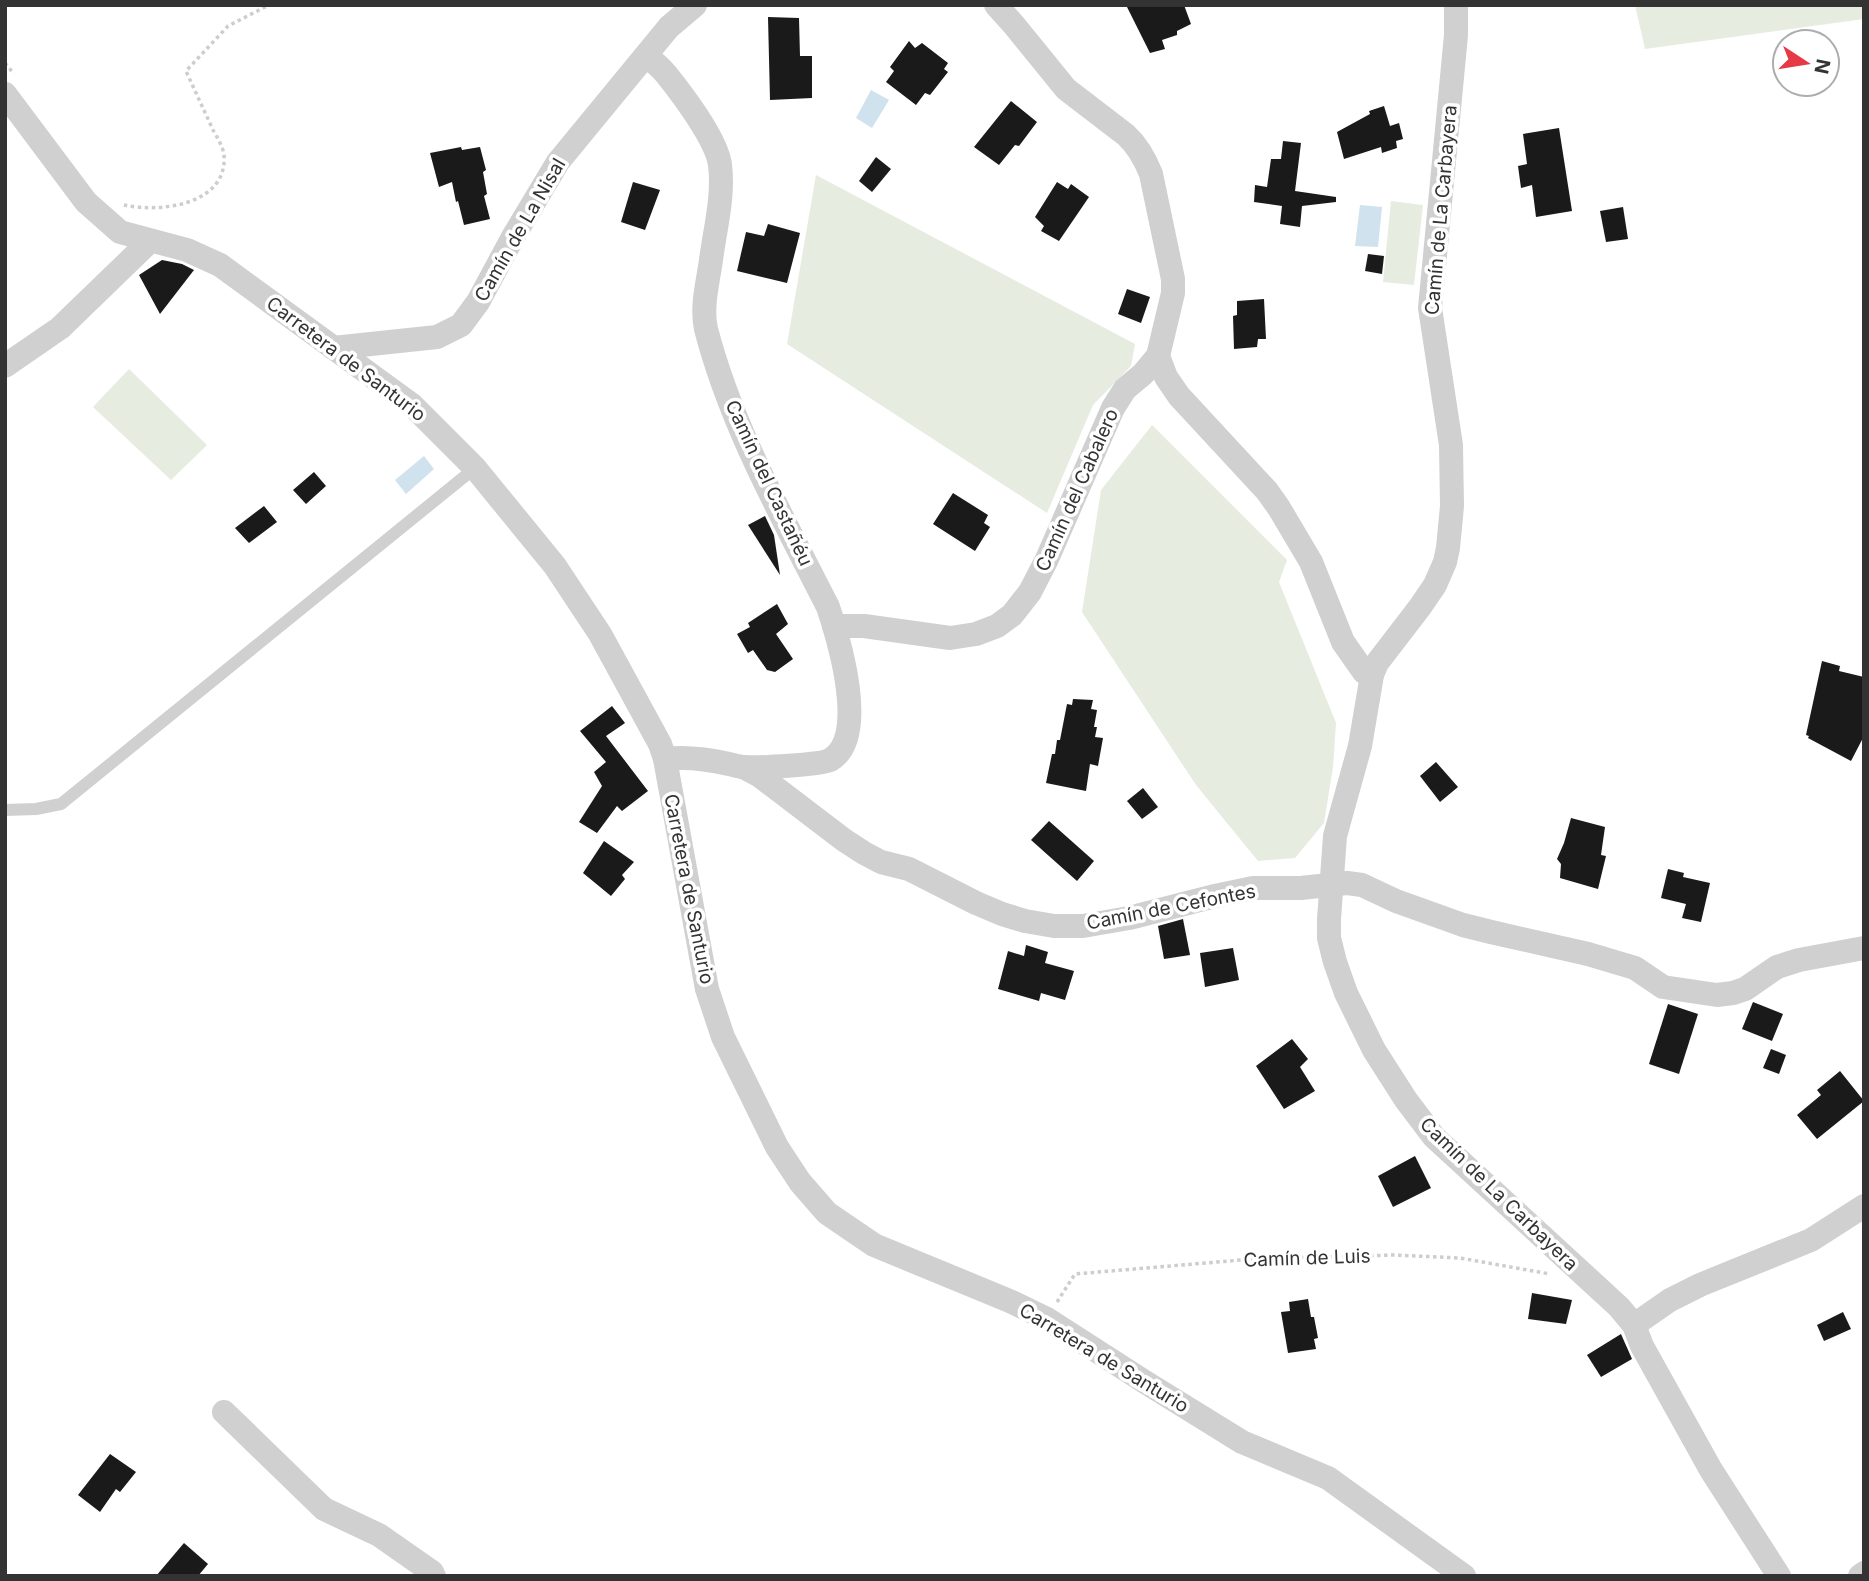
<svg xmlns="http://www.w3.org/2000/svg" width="1869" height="1581" font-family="Inter,sans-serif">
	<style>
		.green { fill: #e6ecdf }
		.water { fill: #cfe2ee }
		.building { fill: #1a1a1a }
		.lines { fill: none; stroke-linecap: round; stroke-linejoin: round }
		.path { stroke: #cdcdcd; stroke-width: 3.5; stroke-dasharray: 3.5 3.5; stroke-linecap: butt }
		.lane { stroke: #d0d0d0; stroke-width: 12 }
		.street { stroke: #d0d0d0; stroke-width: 24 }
		.labels { text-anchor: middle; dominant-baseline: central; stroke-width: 7; stroke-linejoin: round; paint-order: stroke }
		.street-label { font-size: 19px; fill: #333; stroke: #fff }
	</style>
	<rect width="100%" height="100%" fill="#fff"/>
	<!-- green -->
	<g class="green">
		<polygon points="1635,5 1864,5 1864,19 1645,49"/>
		<polygon points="816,175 1135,344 1131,366 1093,405 1047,513 787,344"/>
		<polygon points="1391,201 1423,205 1414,285 1383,282"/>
		<polygon points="129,369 207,445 171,480 93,407"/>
		<polygon points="1152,425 1287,560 1279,582 1336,723 1333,767 1324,823 1295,858 1258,861 1196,785 1082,612 1101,490"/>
	</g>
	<!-- water -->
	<g class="water">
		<polygon points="871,90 889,100 872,128 856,118"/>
		<polygon points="1360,205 1382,207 1378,247 1355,246"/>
		<polygon points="424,456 434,469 406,494 395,480"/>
	</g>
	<!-- building -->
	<g class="building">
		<polygon points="1126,5 1184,5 1191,24 1177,31 1177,35 1162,40 1165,49 1150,53"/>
		<polygon points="768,17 799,18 800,56 812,56 812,98 770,100"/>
		<polygon points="909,41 915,48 922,43 948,63 944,69 948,72 930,95 925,93 916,105 886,82 894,71 890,67"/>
		<polygon points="1011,101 1037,122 1019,146 1015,145 999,165 974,147"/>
		<polygon points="1384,106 1390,126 1399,123 1403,139 1396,141 1397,148 1382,153 1381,147 1344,159 1337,132 1370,114 1369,111"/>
		<polygon points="1559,128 1572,211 1536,217 1532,185 1521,188 1518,166 1527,164 1523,134"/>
		<polygon points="1283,141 1301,143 1295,191 1336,197 1336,202 1302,206 1300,227 1280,224 1282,206 1254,202 1255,185 1267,187 1271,159 1281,159"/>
		<polygon points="461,147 462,150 480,147 486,170 483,172 487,194 484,196 490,219 464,225 458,201 456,202 452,182 439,187 430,153"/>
		<polygon points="876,157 891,169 872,192 859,181"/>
		<polygon points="633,182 660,190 645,230 621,222"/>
		<polygon points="1057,182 1068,189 1071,184 1089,197 1059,241 1041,231 1044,226 1035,217"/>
		<polygon points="1623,207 1628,239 1606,242 1600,211"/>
		<polygon points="768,224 800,233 787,283 737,271 746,232 764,236"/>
		<polygon points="1368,254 1384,256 1382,274 1365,271"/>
		<polygon points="162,260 182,264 194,270 160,314 139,275"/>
		<polygon points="1127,289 1150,297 1141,323 1118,314"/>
		<polygon points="1264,299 1266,339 1258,339 1257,347 1234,349 1233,316 1237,315 1237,301"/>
		<polygon points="314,472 326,486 306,504 293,490"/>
		<polygon points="953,493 988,515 984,523 990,527 975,551 933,524"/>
		<polygon points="264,506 277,522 249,543 235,528"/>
		<polygon points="765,516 774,535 780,575 748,525"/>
		<polygon points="777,604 788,624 776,634 793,659 775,672 767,670 753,650 748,653 737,634 750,627 748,623"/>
		<polygon points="1822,661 1840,666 1839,671 1864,677 1864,736 1851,761 1808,738 1809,736 1806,735"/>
		<polygon points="1073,699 1093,700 1091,709 1097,710 1094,727 1097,727 1095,737 1103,738 1098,766 1090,764 1086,791 1046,783 1052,754 1055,754 1057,740 1060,740 1067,704 1072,705"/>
		<polygon points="612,706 625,723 606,736 648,791 622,811 617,806 597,833 579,822 602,786 594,772 606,762 580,731"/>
		<polygon points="1436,762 1458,787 1440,802 1420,776"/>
		<polygon points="1143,788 1158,807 1142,819 1127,801"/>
		<polygon points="1571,818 1605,827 1601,855 1606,856 1598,889 1560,878 1561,864 1557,859 1564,843"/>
		<polygon points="1049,821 1094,861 1077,881 1031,840"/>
		<polygon points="604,841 634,862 622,875 625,879 611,896 583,873"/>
		<polygon points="1668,869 1684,873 1683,877 1710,883 1701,922 1682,918 1686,904 1661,898"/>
		<polygon points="1183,919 1190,955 1164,959 1158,926"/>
		<polygon points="1026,945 1048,952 1045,963 1074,971 1065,1000 1041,993 1039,1001 998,989 1008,951 1024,956"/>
		<polygon points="1233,948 1239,980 1205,987 1200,953"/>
		<polygon points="1753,1002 1783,1014 1772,1041 1742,1029"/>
		<polygon points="1668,1004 1698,1014 1679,1074 1649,1064"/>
		<polygon points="1292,1039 1308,1059 1300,1067 1315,1091 1284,1109 1256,1066"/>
		<polygon points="1771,1049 1786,1055 1779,1074 1763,1068"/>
		<polygon points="1840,1071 1864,1101 1817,1139 1797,1115 1821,1095 1817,1090"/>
		<polygon points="1415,1156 1431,1188 1393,1207 1378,1176"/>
		<polygon points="1532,1293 1572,1300 1566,1324 1528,1319"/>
		<polygon points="1308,1299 1311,1317 1314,1317 1318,1338 1314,1339 1316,1349 1288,1353 1281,1312 1290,1311 1289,1302"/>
		<polygon points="1843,1312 1851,1329 1824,1341 1817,1325"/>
		<polygon points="1621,1334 1632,1359 1601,1377 1587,1355"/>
		<polygon points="110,1454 136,1472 120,1492 116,1489 100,1512 78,1495"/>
		<polygon points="184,1543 208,1564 198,1576 156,1576"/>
	</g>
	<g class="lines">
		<!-- path -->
		<g class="path">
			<polyline points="5,63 14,74"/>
			<path d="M124,205c36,8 104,0 100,-50 -1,-8 -7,-18 -11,-25 -9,-20 -18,-39 -27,-59l42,-45 41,-21"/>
			<polyline points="1057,1302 1075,1274 1253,1259 1394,1255 1460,1258 1550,1274"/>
		</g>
		<!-- lane -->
		<polyline class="lane" points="5,810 36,809 61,804 475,468"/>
		<!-- street -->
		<g class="street">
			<polyline points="1456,5 1456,35 1430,308 1451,445 1452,506 1448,548 1445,562 1435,585 1420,607 1377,663 1372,675 1360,746 1335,836 1329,919 1329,938 1335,962 1346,993 1374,1050 1406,1100 1434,1137 1619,1307 1634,1325 1642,1346 1711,1470 1779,1576"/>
			<path d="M646,56c7,5 14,11 20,18 16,20 51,66 54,91 4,31 -5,64 -9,95 -3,22 -10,47 -5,69 25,97 77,189 122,278 11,33 41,131 2,153 -10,5 -72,8 -85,7 -6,0 -11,-2 -16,-3 -22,-5 -42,-8 -64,-5"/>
			<polyline points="5,94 86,202 120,232 187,250 220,265 412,405 475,468 555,566 600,634 660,744 665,759 707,989 723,1037 777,1147 800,1182 827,1213 874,1245 1012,1302 1047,1319 1145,1382 1242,1442 1328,1478 1464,1576"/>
			<polyline points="333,348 437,337 461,325 478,302 513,237 558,162 669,27 695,5"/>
			<polyline points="1158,356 1166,377 1179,396 1267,491 1279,508 1311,562 1343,642 1364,672 1372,675"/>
			<polyline points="5,366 60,328 150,241"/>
			<path d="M834,626h30l86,12 26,-4 21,-8 15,-11 18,-23 17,-33 66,-151 12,-19 18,-15 15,-18 15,-63v-14l-22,-105c-6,-15 -13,-28 -25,-39l-60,-46 -52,-64 -18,-20"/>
			<polyline points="743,767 760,776 844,840 864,853 881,862 909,869 976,903 1002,914 1025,921 1054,926 1083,926 1129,918 1215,896 1253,888 1301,888 1347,883 1362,885 1396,901 1463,925 1491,932 1588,954 1635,968 1663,987 1717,995 1733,993 1745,989 1777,967 1799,960 1864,948"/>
			<polyline points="1634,1325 1670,1300 1700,1285 1811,1240 1864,1206"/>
			<polyline points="224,1412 324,1509 379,1535 432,1572 434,1576"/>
			<polyline points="1860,1576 1864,1573"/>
		</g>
	</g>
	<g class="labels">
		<!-- street labels -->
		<g class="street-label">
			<text transform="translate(1441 210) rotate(-85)">Camín de La Carbayera</text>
			<text transform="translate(520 230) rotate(-60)">Camín de La Nisal</text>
			<text transform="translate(346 359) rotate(37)">Carretera de Santurio</text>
			<text transform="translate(769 483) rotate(65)">Camín del Castañéu</text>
			<text transform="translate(1077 490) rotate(-66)">Camín del Cabalero</text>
			<text transform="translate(689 889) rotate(79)">Carretera de Santurio</text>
			<text transform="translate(1171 907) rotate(-11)">Camín de Cefontes</text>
			<text transform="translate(1499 1194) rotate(44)">Camín de La Carbayera</text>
			<text transform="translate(1307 1258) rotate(-2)">Camín de Luis</text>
			<text transform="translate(1104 1358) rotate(31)">Carretera de Santurio</text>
		</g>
	</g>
	<!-- border -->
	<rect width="1869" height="1581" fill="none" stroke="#333333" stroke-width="14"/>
	<!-- north arrow -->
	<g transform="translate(1806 63) rotate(102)"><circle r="33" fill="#ffffff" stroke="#adadad" stroke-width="2"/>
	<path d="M0-5L12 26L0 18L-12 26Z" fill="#e63946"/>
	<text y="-10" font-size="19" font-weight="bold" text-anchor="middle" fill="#333333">N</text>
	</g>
</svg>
